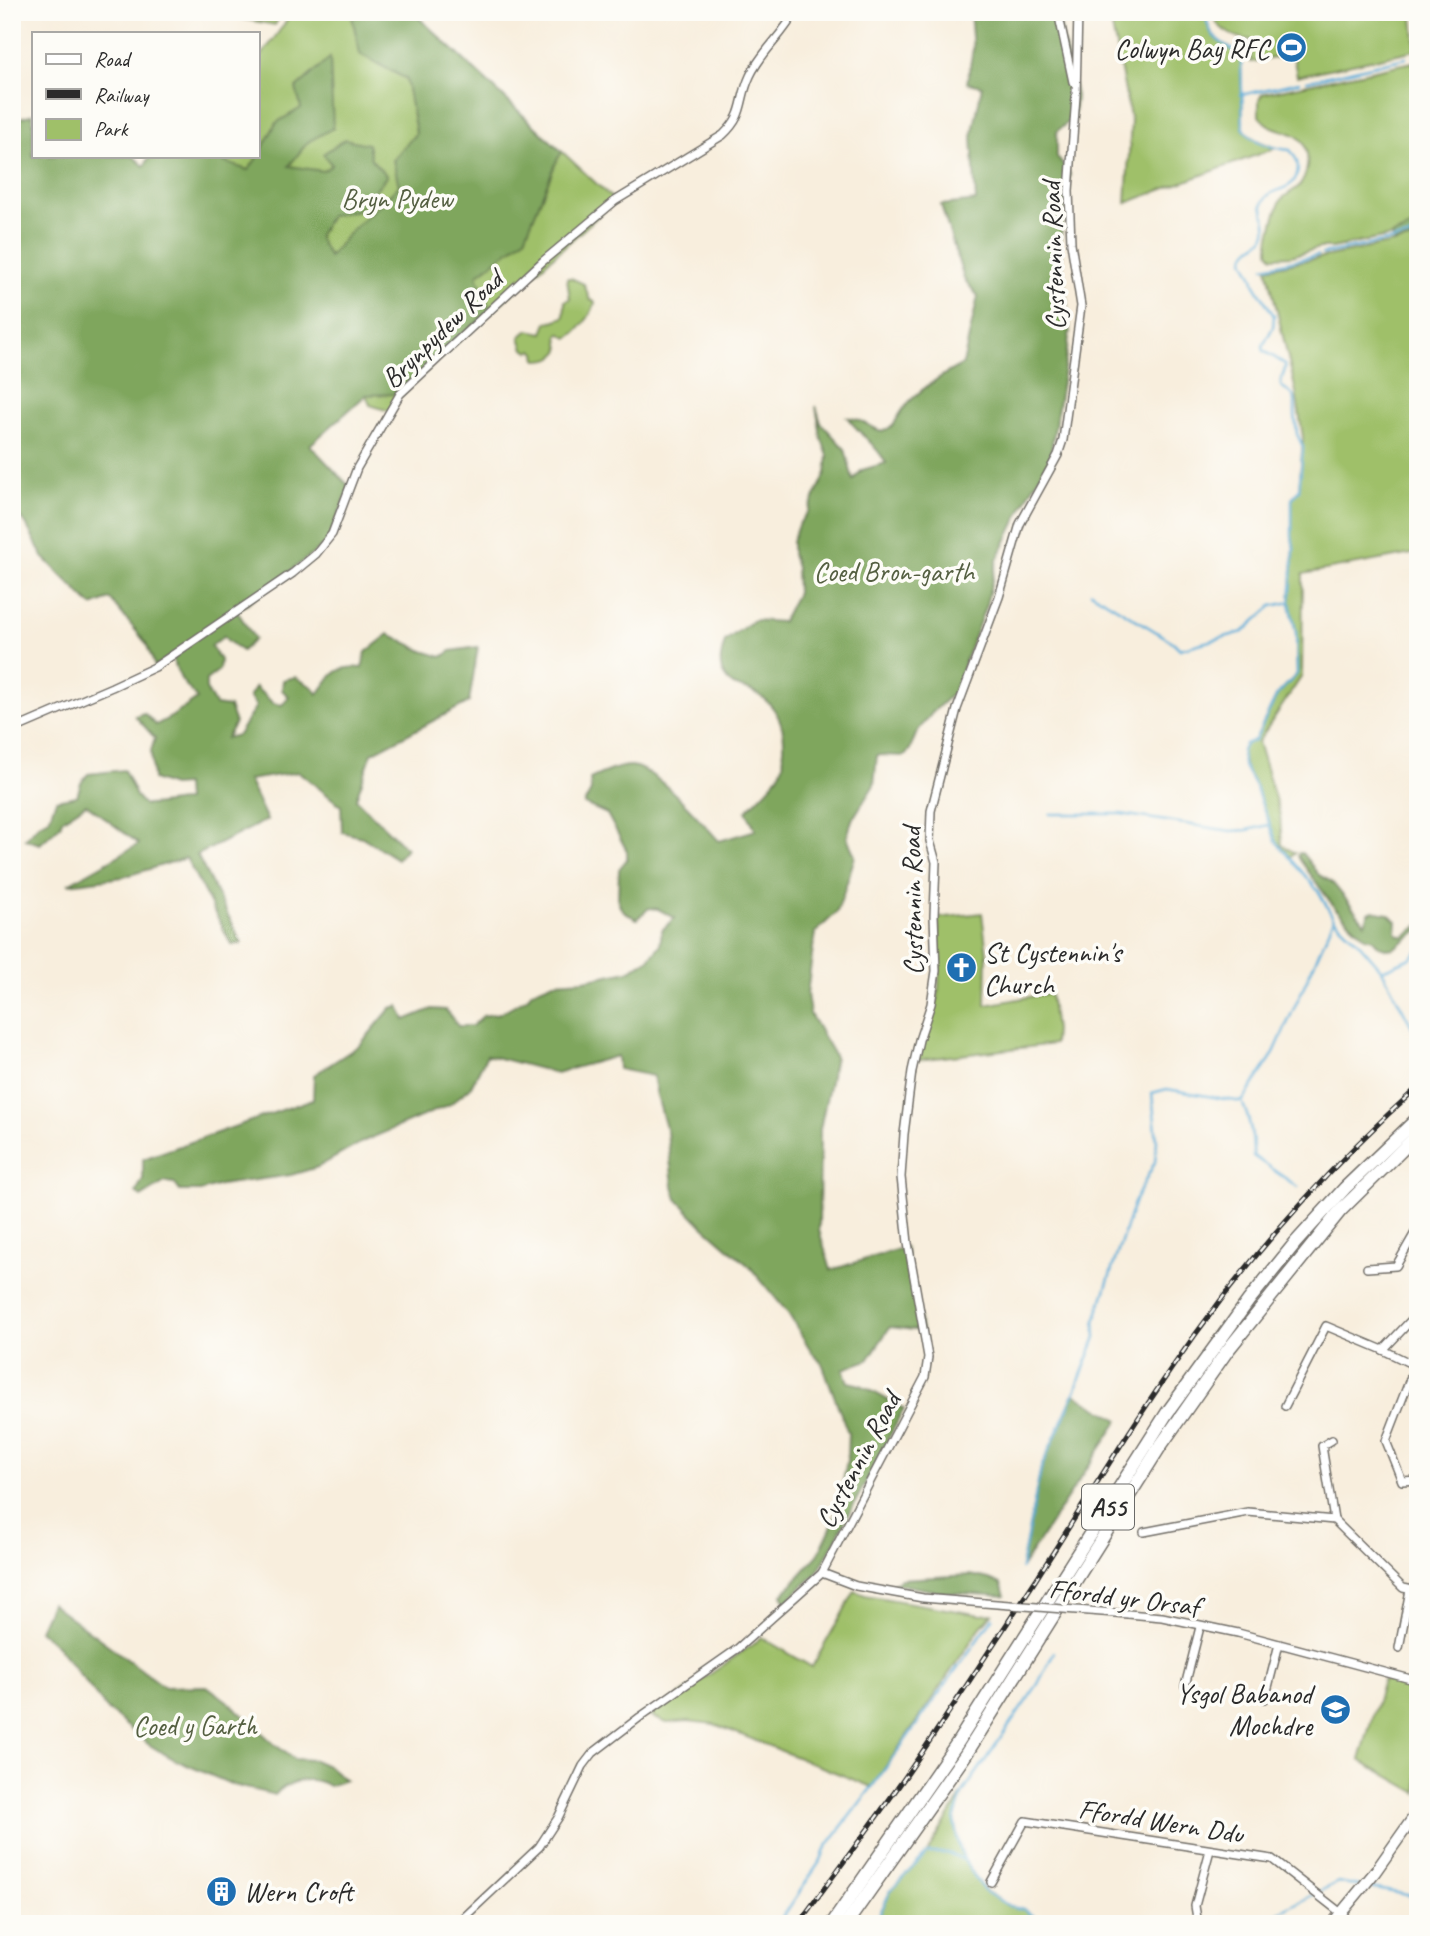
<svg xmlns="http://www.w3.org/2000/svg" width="1430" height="1936" font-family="Caveat,sans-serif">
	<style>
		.green { fill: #9fc069; stroke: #65764a; stroke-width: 2 }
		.forest { fill: #7fa65d; stroke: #556844; stroke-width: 2 }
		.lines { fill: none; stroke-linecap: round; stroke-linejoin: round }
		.stream { stroke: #5eadd8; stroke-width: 2.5 }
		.street-casing { stroke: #736f69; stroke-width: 10 }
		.primary-casing { stroke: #736f69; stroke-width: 13 }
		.highway-casing { stroke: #736f69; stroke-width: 15 }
		.street { stroke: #fff; stroke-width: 7 }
		.primary { stroke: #fff; stroke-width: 10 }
		.highway { stroke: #fff; stroke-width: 12 }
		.rail-casing { stroke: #2b2b2b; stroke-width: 5 }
		.rail { stroke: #fdfcf7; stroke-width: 2.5; stroke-dasharray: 8; stroke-linecap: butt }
		.street-bridge-casing { stroke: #736f69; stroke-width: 10; stroke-linecap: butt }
		.street-bridge { stroke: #fff; stroke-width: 7 }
		.labels { text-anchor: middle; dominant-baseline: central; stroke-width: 7; stroke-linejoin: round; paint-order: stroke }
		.shield { fill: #fdfcf7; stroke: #6a6a68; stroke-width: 2 }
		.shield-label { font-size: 26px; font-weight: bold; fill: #2b2b2b }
		.poi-label { font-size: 28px; fill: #2b2b2b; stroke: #fdfcf7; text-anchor: end }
		.park-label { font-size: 28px; fill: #545f41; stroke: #fdfcf7 }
		.street-label { font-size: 28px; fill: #2b2b2b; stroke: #fdfcf7 }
	</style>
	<rect width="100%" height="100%" fill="#fdfcf7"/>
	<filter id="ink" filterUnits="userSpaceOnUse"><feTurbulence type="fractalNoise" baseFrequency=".0143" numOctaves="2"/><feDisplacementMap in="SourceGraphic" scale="14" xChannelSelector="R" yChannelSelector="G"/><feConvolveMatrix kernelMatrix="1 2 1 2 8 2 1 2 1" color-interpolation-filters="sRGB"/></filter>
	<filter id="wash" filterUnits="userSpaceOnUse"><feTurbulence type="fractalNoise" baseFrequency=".00686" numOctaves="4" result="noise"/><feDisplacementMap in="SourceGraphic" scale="28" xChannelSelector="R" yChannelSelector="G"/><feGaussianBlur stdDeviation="1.57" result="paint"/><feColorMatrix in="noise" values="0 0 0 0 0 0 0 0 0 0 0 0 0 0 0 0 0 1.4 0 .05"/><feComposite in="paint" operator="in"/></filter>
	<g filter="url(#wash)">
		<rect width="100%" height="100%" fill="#f8eedd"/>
		<!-- green -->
		<g class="green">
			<polygon points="222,12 278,12 281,15 275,25 243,19"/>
			<polygon points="293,12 374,12 418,17 615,201 400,394 389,411 370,405 366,395 205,156 257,156 257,62"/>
			<path d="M1109,12h96c2,10 4,21 13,28 8,7 17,8 23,19l2,68c6,12 21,16 33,21l-150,55 5,-82z"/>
			<path d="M1211,12h207v3l-5,1 3,34 -119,26 -4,-21 -42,7v-22c-19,-2 -33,-10 -40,-28z"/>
			<path d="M1413,62l5,32v130l-26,12 -60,12h-13l-28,8 -18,1c-4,-5 -4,-4 -4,-10 -1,-8 8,-41 13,-48 4,-5 12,-8 17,-13 9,-10 11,-30 5,-42 -8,-16 -32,-10 -45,-28v-16l3,-6z"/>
			<polygon points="1418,238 1418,553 1303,574 1302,676 1258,742 1280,815 1282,845 1295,853 1290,857 1276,841 1255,786 1244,766 1242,751 1245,744 1255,740 1277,695 1297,674 1296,633 1290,602 1294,549 1292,536 1292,499 1299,490 1303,438 1296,392 1267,268"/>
			<path d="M567,278h4l13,6 6,16 5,2c-1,10 -18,32 -27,36l-8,-5 -2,3 2,14c-6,9 -13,10 -23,10l-1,-7 -3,-3 -3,2 -6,-3 -4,-12 8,-7 15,3 4,-10 17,-6 1,-16 5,-2z"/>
			<polygon points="982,913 987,954 986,1005 1050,993 1055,1030 1054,1044 917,1060 938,998 940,962 938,918"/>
			<polygon points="855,1591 865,1595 981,1615 992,1614 980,1628 872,1787 714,1724 688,1721 667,1723 650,1716 752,1645 761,1637 812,1667"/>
			<polygon points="1383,1680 1418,1688 1418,1793 1360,1760"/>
			<polygon points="962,1794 954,1821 959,1846 964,1860 984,1890 1009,1906 1023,1909 1034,1917 1057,1924 875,1924 891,1890 927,1853"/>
		</g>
		<!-- forest -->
		<g class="forest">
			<path d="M351,12h23l44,5 144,135 -5,8 -32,78 -48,37 13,35 -90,84 -34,1 -56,50 40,42 -23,56 -90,68 18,28 -13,12 -14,-10 -4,-5 -13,10 9,14 -1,10 -13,10v9l9,16 14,2 6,16 -9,15 12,-3 18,-29 -7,-9 6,-10 18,16 9,2 7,-8 -7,-7 1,-10 12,-3 19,11 4,6c14,-19 18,-29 44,-26l4,-16 23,-18 34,17 19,6 9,-6 27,-4 -9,55 -97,51 -16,46 50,49 -9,11 -35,-22 -20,-5 -1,-26 -42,-34 -51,8 19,40 -70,35 45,88 -10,2 -46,-87 -63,19 -55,7 71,-40 -53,-40 -24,16 -2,6 -20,18 -15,-5 14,-15 10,-5 7,-19 21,-4 4,-13 7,-9 36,-4 12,26 8,9c15,1 27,-4 42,-4l-1,-16 -13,1 -19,-7 -2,-28 4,-13 -20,-22 9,-3 12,12 15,-8 26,-18 -16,-20 -10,-23 -16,11 -9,-24 -36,-44 -18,7 -49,-49 -17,-33 -14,-15v-389l21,-6v42h100l11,10 6,-10h57l41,14 11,-15 17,-32 25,-15 -5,-20 34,-30 3,70 -25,14 -19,24 34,5 9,-6 -9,-11 22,-15 23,5 3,15 16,17 -29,34 -28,6 -12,21 11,20 20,-24 50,-47 -6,-26 23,-27 -10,-54 -46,-25z"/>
			<path d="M970,12h87l19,84 -2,21 -17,14v26l13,17 -10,69 10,88 -20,127 -22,38 -31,64 -11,45 -33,88 -20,19 -16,20 -7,17 -5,7 -28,-1 -3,30 -22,35 -5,17 8,19 -11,36 -7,20 -22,21 -8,61 3,20 25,43 -15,72 -1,101 12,40 74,-23 17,84 -32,-4 -22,33 -25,9 5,13 13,3 43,24 -77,147 -12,19 -29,27 -4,-7 36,-40 12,-25 9,-26 8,-44 1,-27 -26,-70 -9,-9 -25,-41 -38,-46 -48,-42 -25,-26 -4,-13 -6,-54 -10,-36 -4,-20 -35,-7 -1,-13 -61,17 -69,-18 -17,33 -21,17 -85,36 -46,26 -27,8 -71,10 -19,6h-21l-6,-8 -9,-1 -24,15 -5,-5 7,-13v-20l170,-60 1,-24 46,-30 31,-37 8,-2 6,14 27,-11 14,1 12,16h14l11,-10 17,-3 27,-15 5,-7 22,-9 30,-2 44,-9 20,-11 12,-15 2,-15 13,-12 -17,-9 -9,-1 -12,11 -10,-5 -7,-7 -2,-8 1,-30 8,-10v-8l-20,-37 -23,-10 7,-13 -1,-12c10,-5 31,-14 42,-13 26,4 70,56 87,75l37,-11 -10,-19c12,-13 31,-28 37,-46 1,-5 0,-12 1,-16 1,-23 -7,-43 -27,-55 -11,-7 -25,-5 -32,-17 -8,-11 -3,-25 0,-36l29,-21 28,2 15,-29 -1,-25 -4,-14v-12l6,-17 10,-13 18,-39 2,-17 -7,-19 -5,-31 5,17 24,26 8,31 9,-10 24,-7c-10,-19 -27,-29 -39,-46l12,3 23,12c15,-7 13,-12 22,-24 15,-19 38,-33 59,-44l15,-68 -14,-17 -23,-74 35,-4 -4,-64 10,-51 -15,-3 6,-34z"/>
			<polygon points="1418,224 1418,238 1394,243 1392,236"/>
			<polygon points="1299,853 1302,853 1319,875 1332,882 1365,923 1369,913 1373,911 1388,914 1397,921 1396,933 1403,937 1418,926 1418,931 1394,948 1388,949 1379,946 1373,939 1365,937 1335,908 1300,860 1298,856"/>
			<polygon points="1074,1394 1119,1420 1021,1568 1041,1468"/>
			<polygon points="970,1575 989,1579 1001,1584 1005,1596 940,1592 893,1583 901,1579"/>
			<path d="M51,1603l114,84 42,-1 24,18 43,40 20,15 20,1 16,7 15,13 -16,6c-17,-11 -41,-6 -54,9l-42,-10 -62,-27 -23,-14 -42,-36 -48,-61 -19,-17z"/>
		</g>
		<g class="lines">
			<!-- stream -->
			<g class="stream">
				<path d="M1205,12c2,10 4,21 13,28 8,7 17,8 23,19l2,68c8,15 30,21 47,23 6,7 10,15 7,24 -5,19 -24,12 -33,26 -5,9 5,21 2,32 -3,14 -19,11 -22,28l9,17 1,6 20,33 -1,11 -10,19 1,5 21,13c2,8 -6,14 -4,22l11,8 3,6v16l2,18 6,13 -4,43 -7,9v37l2,13 -4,53 6,31 1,41 -20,21 -22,45 -10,4 -3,7 1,14 12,21 21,55 43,51 15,27 23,22 25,29 27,-11 9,-8"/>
				<polyline points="1415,56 1418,55"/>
				<polyline points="1307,81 1406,58"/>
				<polyline points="1241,95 1299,82"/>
				<polyline points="1322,254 1418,235"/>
				<polyline points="1264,267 1318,255"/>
				<polyline points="1091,592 1173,642 1180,649 1243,632 1272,606 1290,602"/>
				<polyline points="1050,814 1121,814 1231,831 1247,830 1269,825"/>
				<polyline points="1382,970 1418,1038"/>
				<path d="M1243,1104c7,17 11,33 10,52l45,31"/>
				<polyline points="1021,1568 1041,1468 1074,1394 1096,1337 1095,1321 1121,1242 1135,1200 1155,1162 1157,1141 1152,1093 1167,1089 1242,1102 1273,1055 1334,919"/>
				<polyline points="1054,1652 1038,1684 962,1794 954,1821 959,1846 964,1860 984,1891 1009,1906 1023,1909 1034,1917 1057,1924"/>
				<polyline points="1366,1887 1418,1897"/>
				<polyline points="778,1924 821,1860 826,1847 872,1787 993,1618"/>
				<polyline points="875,1924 891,1890 927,1853 948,1853 964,1860"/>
				<polyline points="1256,1924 1338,1882 1359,1886"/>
			</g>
		</g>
	</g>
	<g filter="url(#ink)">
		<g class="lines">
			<defs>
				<g id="street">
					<polyline points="1058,12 1073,82"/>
					<path d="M12,730l100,-43 43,-20 138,-94 23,-19 16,-20 25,-66 43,-74 143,-133 72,-60 108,-66c23,-22 15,-33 27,-59 11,-24 33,-41 45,-64"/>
					<polyline points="1367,1268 1396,1266 1416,1231 1418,1232"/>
					<polyline points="1383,1350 1418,1313"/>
					<polyline points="1415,1366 1386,1441 1402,1481 1418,1480"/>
					<polyline points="1285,1406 1326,1326 1383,1350 1418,1367"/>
					<polyline points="1332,1440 1322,1446 1334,1520"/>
					<polyline points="1144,1532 1248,1512 1334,1520 1403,1588 1418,1591"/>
					<polyline points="822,1573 856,1586 923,1598 984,1603"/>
					<polyline points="1128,1614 1162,1617 1238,1633 1418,1681"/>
					<polyline points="1399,1648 1410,1590"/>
					<polyline points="1185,1686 1200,1627"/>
					<polyline points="1265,1699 1279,1644"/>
					<polyline points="991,1882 1025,1821 1272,1859 1341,1913"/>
					<polyline points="457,1924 539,1847 558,1818 583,1766 593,1753 640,1717 737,1649 822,1573 925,1377 928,1357 908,1243 901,1177 904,1134 912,1071 919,1040 931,1004 936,971 934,916 936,862 930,841 931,811 957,709 999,597 1020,524 1058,455 1063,440 1081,306 1071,243 1069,191 1076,96 1078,12"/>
					<polyline points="1198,1924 1195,1906 1210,1850"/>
				</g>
				<polyline id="primary" points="1332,1924 1375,1872 1418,1811"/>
				<g id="highway">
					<polyline points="832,1924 958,1742 1167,1413 1249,1300 1296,1242 1345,1188 1418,1118"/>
					<polyline points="846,1924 966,1754 1159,1448 1227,1351 1340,1211 1418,1134"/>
				</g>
			</defs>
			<!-- street casing -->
			<use href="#street" class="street-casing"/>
			<!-- primary casing -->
			<use href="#primary" class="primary-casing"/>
			<!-- highway casing -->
			<use href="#highway" class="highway-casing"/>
			<!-- street -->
			<use href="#street" class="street"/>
			<!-- primary -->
			<use href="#primary" class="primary"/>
			<!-- highway -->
			<use href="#highway" class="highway"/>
			<defs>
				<path id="rail" d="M798,1924c37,-51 76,-102 112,-154 42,-61 82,-124 123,-186 53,-83 104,-168 162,-249 63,-88 142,-176 223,-248"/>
			</defs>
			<!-- rail casing -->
			<use href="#rail" class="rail-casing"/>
			<!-- rail -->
			<use href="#rail" class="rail"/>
			<defs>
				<polyline id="street-bridge" points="984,1603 1128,1614"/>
			</defs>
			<!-- street-bridge casing -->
			<use href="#street-bridge" class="street-bridge-casing"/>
			<!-- street-bridge -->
			<use href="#street-bridge" class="street-bridge"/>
		</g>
	</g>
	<!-- icons -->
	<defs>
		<symbol id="stadium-disc" viewBox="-11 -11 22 22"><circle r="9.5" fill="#1f6fb2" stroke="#fdfcf7"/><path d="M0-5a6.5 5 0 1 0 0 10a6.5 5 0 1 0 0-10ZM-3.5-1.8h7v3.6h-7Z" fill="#fff"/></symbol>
		<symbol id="church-disc" viewBox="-11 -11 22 22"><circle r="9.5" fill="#1f6fb2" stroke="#fdfcf7"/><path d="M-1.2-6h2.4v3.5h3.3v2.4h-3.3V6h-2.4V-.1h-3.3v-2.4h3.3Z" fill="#fff"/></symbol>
		<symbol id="school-disc" viewBox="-11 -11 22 22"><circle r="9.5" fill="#1f6fb2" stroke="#fdfcf7"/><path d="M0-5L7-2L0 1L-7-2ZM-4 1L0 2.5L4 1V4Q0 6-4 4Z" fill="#fff"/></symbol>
		<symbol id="building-disc" viewBox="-11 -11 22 22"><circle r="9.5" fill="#1f6fb2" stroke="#fdfcf7"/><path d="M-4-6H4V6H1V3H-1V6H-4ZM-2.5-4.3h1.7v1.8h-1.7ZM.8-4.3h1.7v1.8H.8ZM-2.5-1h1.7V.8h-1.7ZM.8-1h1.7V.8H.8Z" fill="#fff"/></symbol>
	</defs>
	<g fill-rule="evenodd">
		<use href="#stadium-disc" x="1274" y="30" width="35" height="35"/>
		<use href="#church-disc" x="944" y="950" width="35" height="35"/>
		<use href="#school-disc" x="1318" y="1692" width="35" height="35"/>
		<use href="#building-disc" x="204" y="1874" width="35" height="35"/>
	</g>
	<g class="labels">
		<!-- shield labels -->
		<rect class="shield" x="1082" y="1484.5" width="52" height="45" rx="5"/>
		<g class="shield-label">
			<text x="1108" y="1507">A55</text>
		</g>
		<!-- poi labels -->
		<g class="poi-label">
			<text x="1269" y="48">Colwyn Bay RFC</text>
			<text x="984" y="952" text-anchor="start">St Cystennin's<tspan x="984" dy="32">Church</tspan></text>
			<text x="1312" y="1693">Ysgol Babanod<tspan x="1312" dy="32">Mochdre</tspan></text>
			<text x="244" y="1891" text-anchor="start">Wern Croft</text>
		</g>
		<!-- park labels -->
		<g class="park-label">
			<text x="397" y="198">Bryn Pydew</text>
			<text x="894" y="571">Coed Bron-garth</text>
			<text x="195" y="1725">Coed y Garth</text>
		</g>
		<!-- street labels -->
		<g class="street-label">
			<text transform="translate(1053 256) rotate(-92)">Cystennin Road</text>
			<text transform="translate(442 329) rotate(-44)">Brynpydew Road</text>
			<text transform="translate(912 901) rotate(-91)">Cystennin Road</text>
			<text transform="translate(858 1460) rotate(-62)">Cystennin Road</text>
			<text transform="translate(1124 1597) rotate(7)">Ffordd yr Orsaf</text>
			<text transform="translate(1161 1821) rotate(9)">Ffordd Wern Ddu</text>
		</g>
	</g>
	<!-- margin -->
	<rect width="1430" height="1936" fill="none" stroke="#fdfcf7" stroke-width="42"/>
	<!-- legend -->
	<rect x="32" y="32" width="228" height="126" fill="#fdfcf7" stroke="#a9a8a5" stroke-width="2"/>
	<rect x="46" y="54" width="35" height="10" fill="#ffffff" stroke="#a9a8a5" stroke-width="2"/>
	<text x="94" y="66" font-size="21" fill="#2b2b2b">Road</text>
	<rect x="46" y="89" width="35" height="10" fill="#2b2b2b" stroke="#a9a8a5" stroke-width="2"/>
	<text x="94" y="102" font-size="21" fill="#2b2b2b">Railway</text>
	<rect x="46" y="119" width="35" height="21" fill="#9fc069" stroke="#a9a8a5" stroke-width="2"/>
	<text x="94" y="136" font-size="21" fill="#2b2b2b">Park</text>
</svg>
